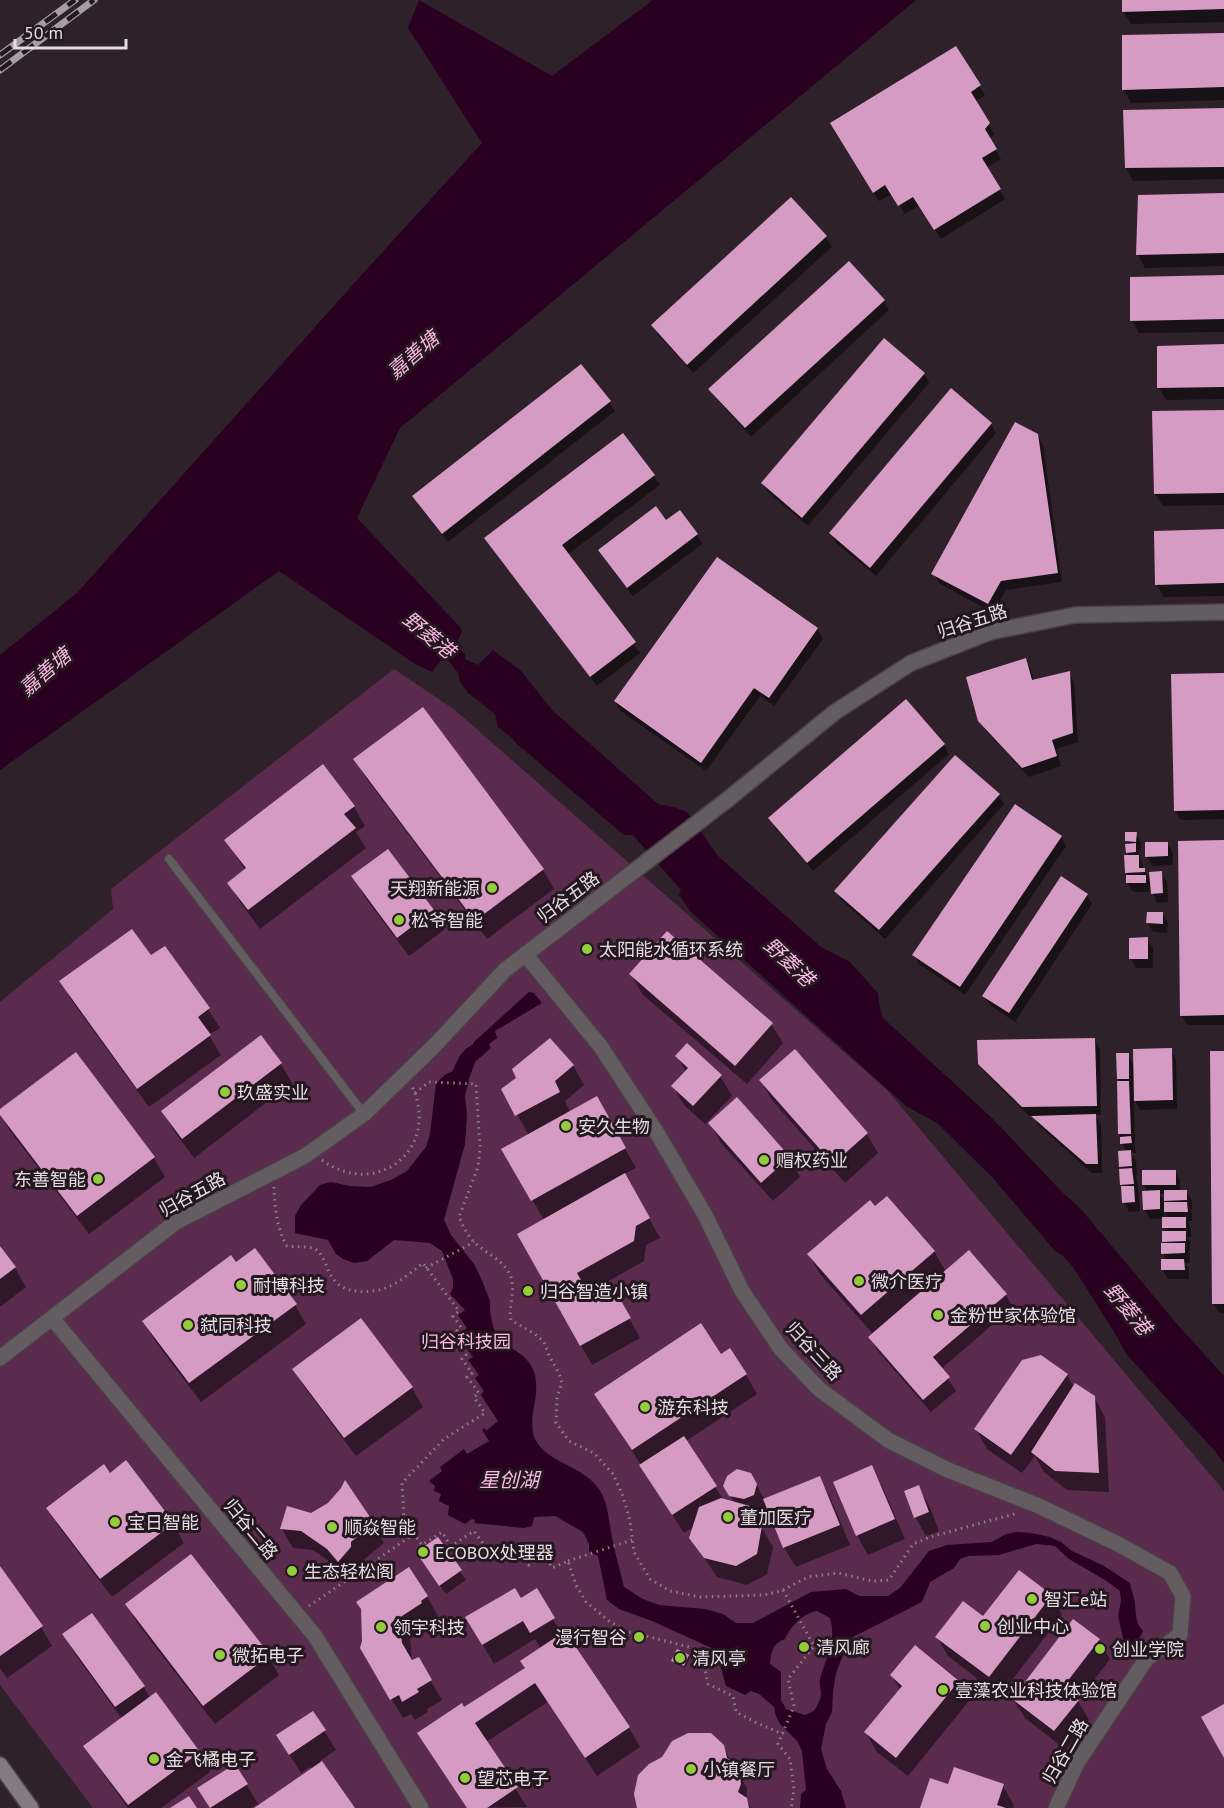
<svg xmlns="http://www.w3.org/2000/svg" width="1224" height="1808" font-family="'PT Sans','Noto Sans SC',sans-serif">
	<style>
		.green { fill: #5b2b4d }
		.water { fill: #29001f; fill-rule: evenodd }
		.shadow { fill: #0007; fill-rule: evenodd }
		.building { fill: #d59bc2 }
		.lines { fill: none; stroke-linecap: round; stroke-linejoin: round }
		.lane-casing { stroke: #4b3f47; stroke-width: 11 }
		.street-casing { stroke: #4b3f47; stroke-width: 18 }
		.secondary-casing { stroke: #4b3f47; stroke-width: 18 }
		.path { stroke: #8b8087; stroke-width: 3; stroke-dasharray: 1.5 4.5; stroke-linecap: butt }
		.lane { stroke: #635c60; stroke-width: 8 }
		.street { stroke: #635c60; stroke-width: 15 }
		.secondary { stroke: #867a81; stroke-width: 15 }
		.rail-casing { stroke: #a89da4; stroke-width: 7 }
		.rail { stroke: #241720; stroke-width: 4.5; stroke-dasharray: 14; stroke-linecap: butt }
		.poi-dot { fill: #93cc3d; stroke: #241720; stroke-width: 2 }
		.labels { text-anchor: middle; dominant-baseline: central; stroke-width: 6; stroke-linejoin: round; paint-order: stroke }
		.street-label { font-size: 18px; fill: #e5dce2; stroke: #241720 }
		.poi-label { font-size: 18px; fill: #e5dce2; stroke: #241720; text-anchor: start }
		.park-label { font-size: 18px; fill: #fab9e5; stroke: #241720 }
		.water-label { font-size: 20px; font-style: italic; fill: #f9b8e4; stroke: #241720 }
	</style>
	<rect width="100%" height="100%" fill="#2e212a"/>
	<!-- green -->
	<polygon class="green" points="394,669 455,710 887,1090 1224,1491 1224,1808 93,1808 0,1685 0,1002 113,909 111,889"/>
	<!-- water -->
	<g class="water">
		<polygon points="419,0 552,76 653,0 916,0 400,428 357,518 460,627 462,632 455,646 465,654 465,659 478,665 493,650 521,671 553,711 658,804 677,808 688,813 718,856 821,947 850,962 878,993 879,1004 883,1018 992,1118 1062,1192 1080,1208 1177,1324 1224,1376 1224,1463 1214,1450 1127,1355 1113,1330 1073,1267 1064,1257 1055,1251 992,1177 937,1123 906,1106 690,911 679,895 681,890 633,835 624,835 517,744 511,737 498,727 495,714 468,693 459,680 459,674 447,659 442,659 432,672 415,664 279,571 0,770 0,655 78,592 357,280 482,143 408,28"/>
		<path d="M529,992l5,1 8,10 -47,28 2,7 -8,6 2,4 -16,14 -6,17 -4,17 2,19 -2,29 -21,76 7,15 23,29 7,14 9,23v11l3,14 6,16c33,15 42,28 35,65 -2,9 -3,22 1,32 10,23 49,27 64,50 9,13 10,33 13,48 3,17 8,33 12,50l19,12 16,6 46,4 18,5 13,9h17l58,-31 35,-3 13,7h29l12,-8 29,-37 18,-6 45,-3 14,-8 11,-2 14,1 19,4 11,5 11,9 32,15 26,17c1,6 4,13 5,20 1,12 0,19 8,28l-3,6 -15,9 -7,-30 3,-15 -1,-10 -15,-11 -36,-21 -14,-13 -19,-2 -37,11 -31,1 -8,3 -6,9 -24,14 -8,20 -73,37 -13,34 -3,19 -1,20 -6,12 -5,25 6,20 14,22 5,17h-46l1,-14 5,-4 -4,-39 -4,-9 -18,-18 -4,-8 -2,-9 -15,-13 -8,-3 -6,4 -19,-9 -10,-36 -64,-29 -33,-12 -12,-9 -9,-44 -9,-4v-8l-6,-12 -28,-16 -21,1 -2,9 -8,2 -50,-5 1,-3 -3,-1 -7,5 -17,-9 1,-9 -10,-5 2,-7 -7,-3 1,-5 -6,-5 13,-10 -2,-4 24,-18 3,5 22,-13 -7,-11 3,-2 1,3 12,-10 -17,-26 3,-4 -9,-13 4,-3 -11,-15 5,-3 -9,-12 6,-4 -7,-10 4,-3 -9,-13 7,-5 -15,-16 3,-6v-9l-11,-28 -12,-8 -36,-3 -27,21 -13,2 -11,-4 -7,-5 -8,-14 -33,-7v-17l6,-11 19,-20 11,-3 19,4 20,1 21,-7 16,-9 19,-24 4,-13 6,-51 10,-9 7,-3c3,-9 7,-17 14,-23 8,-6 3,1 8,-7zM817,1611l13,7c7,25 -4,38 -10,61 -1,6 1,9 1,14 0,7 -4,13 -7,18l-9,4 -19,-6 -5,-9v-28l-11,-8c1,-13 3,-21 15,-25 6,-13 18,-26 32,-28z"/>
	</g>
	<!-- shadow -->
	<g class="shadow">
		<polygon points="1123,0 1224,0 1224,22 1131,24 1123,11"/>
		<polygon points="1224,35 1224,100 1131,103 1124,90"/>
		<polygon points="956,48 985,95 975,102 994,134 989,139 1001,159 986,168 1005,199 941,239 920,205 905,214 892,194 879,201 832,124"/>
		<polygon points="1224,110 1224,179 1133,181 1126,168 1124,112"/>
		<polygon points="1224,194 1224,266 1145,268 1138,255 1139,196"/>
		<polygon points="791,199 826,237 832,247 693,373 658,335 653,325"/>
		<polygon points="1224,277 1224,332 1139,333 1132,320"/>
		<polygon points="884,301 889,310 751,437 716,398 710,389"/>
		<polygon points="1224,346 1224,399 1166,400 1159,388"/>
		<polygon points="924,374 929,383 808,526 769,493 763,484"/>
		<polygon points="609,402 615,411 448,542 419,506 414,497"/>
		<polygon points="1224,411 1224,505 1163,506 1155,494"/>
		<polygon points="991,424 996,433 876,576 836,543 831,533"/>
		<polygon points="623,435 660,485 567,555 640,653 597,686 491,547 486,538"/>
		<polygon points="1037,436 1043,445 1062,582 1006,590 993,613 939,583 933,573"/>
		<polygon points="666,522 697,535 702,544 633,596 605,560"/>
		<polygon points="1224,531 1224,596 1164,597 1156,584"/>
		<polygon points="717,559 817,629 823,639 774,706 760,696 706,771 621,711 615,702"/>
		<polygon points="1025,660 1031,669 1034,681 1069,673 1074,682 1078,742 1056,749 1061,766 1029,777 986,731 980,720"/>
		<polygon points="1224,674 1224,819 1181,820 1175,811"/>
		<polygon points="423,709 543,870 554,889 487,939 366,778 355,759"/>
		<polygon points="944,745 949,754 813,871 775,828 770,819"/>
		<polygon points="998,795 1004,804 885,939 841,900 836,891"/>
		<polygon points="354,807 365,826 356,832 366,848 260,929 240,902 229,883 245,870 226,840"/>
		<polygon points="1136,834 1141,843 1141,851 1138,850 1144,870 1152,882 1161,873 1167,882 1168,902 1157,903 1152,892 1133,892 1127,883 1129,877 1126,872 1130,856 1127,852 1129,845 1127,841"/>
		<polygon points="1061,837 1066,846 965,995 919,964 914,955"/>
		<polygon points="1224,842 1224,1025 1187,1025 1182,1016"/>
		<polygon points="1167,843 1173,853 1173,865 1152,866 1147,857"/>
		<polygon points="387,851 433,911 444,930 409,956 364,896 353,876"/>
		<polygon points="1087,895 1092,904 1015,1022 990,1005 984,996"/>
		<polygon points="1162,913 1168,923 1167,933 1153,932 1148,923"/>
		<polygon points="1147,939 1153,948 1153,968 1136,968 1131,959"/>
		<polygon points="151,957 208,1009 220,1028 209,1035 221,1055 149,1107 72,1001 61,982"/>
		<polygon points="631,974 771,1024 783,1043 747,1084 642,994"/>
		<polygon points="261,1037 281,1064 292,1083 194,1158 174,1131 163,1112"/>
		<polygon points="1094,1039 1100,1049 1101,1115 1095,1115 1101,1125 1102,1173 1092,1173 1038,1125 1033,1116 1029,1116 985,1073 979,1063"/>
		<polygon points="1171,1050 1176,1059 1177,1109 1140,1110 1134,1099 1135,1143 1134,1143 1136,1153 1131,1153 1136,1161 1137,1175 1135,1176 1137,1179 1140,1211 1129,1212 1124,1202 1124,1188 1122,1185 1123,1170 1121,1167 1127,1152 1122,1144 1120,1134 1118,1082 1121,1082 1118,1078 1128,1055 1134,1066"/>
		<polygon points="795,1052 867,1134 878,1153 845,1183 772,1100 761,1081"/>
		<polygon points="1224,1053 1224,1313 1219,1313 1214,1304"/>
		<polygon points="75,1054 154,1158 165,1177 89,1234 10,1131 0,1113 0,1111"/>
		<polygon points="677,1056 720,1076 732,1096 705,1124 684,1105 673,1086 686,1072"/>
		<polygon points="573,1065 584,1085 565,1101 570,1112 596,1098 636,1168 624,1174 660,1238 646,1245 644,1261 596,1288 615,1293 640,1338 592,1365 519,1235 544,1220 504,1150 529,1136 503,1089"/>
		<polygon points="737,1100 789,1158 800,1177 773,1201 721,1143 710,1123"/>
		<path d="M1175,1171l5,9v11h6l6,10v8l-2,1 2,3v8h-5l4,7v9h-4l3,5v8l-2,1 2,3v9h-5l4,7v9h-21l-6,-10 5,-8 -4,-8 2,-8 -2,-4 4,-8 -3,-5v-10l-14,1 -6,-10 3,-17 -4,-8zM1160,1194h5v9zM1164,1210l5,9h-4z"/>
		<polygon points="0,1249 15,1268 26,1287 0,1307"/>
		<polygon points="934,1251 946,1272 1006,1295 1013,1307 941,1369 956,1391 931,1412 877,1350 870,1337 873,1334 820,1274 809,1255"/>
		<polygon points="236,1264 295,1305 306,1324 201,1402 155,1341 144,1321"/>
		<polygon points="721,1356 746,1375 757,1394 686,1441 724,1501 735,1504 725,1486 750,1474 765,1500 819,1478 830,1497 850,1545 796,1567 784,1548 767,1505 764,1514 756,1518 773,1547 767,1574 747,1585 717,1577 691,1538 694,1527 684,1533 596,1394"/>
		<polygon points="294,1369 412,1388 423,1407 356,1456 305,1388"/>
		<polygon points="1067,1375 1074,1387 1094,1397 1105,1417 1109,1492 1067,1490 1044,1472 1035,1456 1022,1473 987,1449 976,1429"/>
		<polygon points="871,1467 882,1486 905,1539 868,1555 857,1535"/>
		<polygon points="109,1475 173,1524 184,1543 112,1597 59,1527 48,1508"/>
		<polygon points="345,1483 384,1543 361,1562 361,1567 350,1580 339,1568 313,1550 293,1548 282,1529 311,1515 329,1504"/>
		<polygon points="918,1487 930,1507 939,1531 926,1536 915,1517"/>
		<polygon points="423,1562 460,1571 466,1580 446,1594"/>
		<polygon points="0,1569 41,1627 52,1646 7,1678 0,1668"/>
		<polygon points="536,1590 562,1635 565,1633 629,1728 640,1747 597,1776 548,1702 486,1742 527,1807 467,1808 464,1710 526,1668 541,1649 535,1639 494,1664 467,1618 521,1600"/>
		<polygon points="1051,1596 1062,1615 1000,1696 948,1656 937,1637 984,1618"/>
		<polygon points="427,1597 438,1616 431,1621 432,1623 410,1638 412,1662 418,1659 442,1700 427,1709 428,1712 415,1720 411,1714 403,1718 361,1648 364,1641 362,1610"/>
		<polygon points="127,1605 268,1656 279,1675 215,1724 138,1624"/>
		<polygon points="64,1635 144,1687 150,1698 199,1753 210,1772 161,1808 128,1808 97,1765 85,1746 122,1719 75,1654"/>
		<polygon points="1099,1640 1110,1659 1078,1701 1089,1720 1066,1750 1025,1718 1013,1699"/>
		<polygon points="688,1656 690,1658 685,1668 674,1663 673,1661"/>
		<polygon points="892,1675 958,1682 969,1701 908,1776 877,1752 866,1733 900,1690"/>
		<polygon points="313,1713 336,1750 320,1761 353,1808 256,1808 258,1807 257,1804 251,1808 210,1808 199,1789 247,1785 259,1806 312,1769 310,1767 301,1773 289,1754"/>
		<polygon points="722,1746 747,1788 746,1800 751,1808 638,1808"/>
		<polygon points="949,1786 1003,1786 1014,1805 1013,1808 921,1808"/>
	</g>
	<!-- building -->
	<g class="building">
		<polygon points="1122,0 1224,0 1224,9 1122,12"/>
		<polygon points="1224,33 1224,87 1122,90 1122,35"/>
		<polygon points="956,46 981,85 971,92 990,123 985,129 997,149 982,158 1001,189 934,230 913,197 898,206 885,185 873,193 830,123"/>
		<polygon points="1224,108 1224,167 1125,168 1123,110"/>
		<polygon points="1224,193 1224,253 1136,255 1138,195"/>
		<polygon points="791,197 827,236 687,365 651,325"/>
		<polygon points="849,261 885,300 745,428 708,389"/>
		<polygon points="1224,275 1224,319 1130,321 1130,277"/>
		<polygon points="884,338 925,373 802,518 761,483"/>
		<polygon points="1224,344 1224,387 1157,388 1157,346"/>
		<polygon points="581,364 611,401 442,534 412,496"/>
		<polygon points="951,388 992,423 870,568 829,533"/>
		<polygon points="1224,410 1224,493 1154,494 1152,411"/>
		<polygon points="1015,422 1038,434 1058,573 1001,581 988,604 931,574"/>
		<polygon points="623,433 655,475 562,545 636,642 590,677 484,538"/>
		<polygon points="656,506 666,520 680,510 698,534 627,588 598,550"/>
		<polygon points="1224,529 1224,583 1155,585 1154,531"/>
		<polygon points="717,557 818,628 769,698 754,688 701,763 614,701"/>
		<polygon points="1026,658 1032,680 1070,671 1073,733 1052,740 1057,756 1022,768 978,721 966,677"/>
		<polygon points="1224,673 1224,810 1174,811 1171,674"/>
		<polygon points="906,699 945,744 807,863 768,818"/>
		<polygon points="423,707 544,869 475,921 353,759"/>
		<polygon points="955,755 1000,794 879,930 834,891"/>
		<polygon points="323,764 355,806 344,814 356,828 248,910 227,883 246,868 224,840"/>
		<polygon points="1015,804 1062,836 960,987 912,955"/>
		<polygon points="1125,832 1137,832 1136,842 1125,841"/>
		<polygon points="1224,840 1224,1015 1180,1016 1178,841"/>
		<polygon points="1145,842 1168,842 1168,856 1145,857"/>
		<polygon points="1136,843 1136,852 1126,853 1125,844"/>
		<polygon points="388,849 434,910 397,938 351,876"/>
		<polygon points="1124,855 1139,855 1139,868 1145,868 1145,872 1125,873"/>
		<polygon points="1162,871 1163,893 1151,894 1149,872"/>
		<rect x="1126" y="875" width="20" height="8"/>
		<polygon points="1061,876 1088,894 1009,1013 982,996"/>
		<polygon points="1147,912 1163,912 1163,924 1146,923"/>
		<polygon points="132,929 151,955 165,946 210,1008 198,1017 211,1035 137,1089 59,981"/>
		<polygon points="667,931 773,1023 735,1066 629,974"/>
		<polygon points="1148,937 1148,959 1129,959 1129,938"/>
		<polygon points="261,1035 282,1063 182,1139 161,1111"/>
		<polygon points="550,1038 574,1065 555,1081 560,1092 515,1116 501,1089 516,1078 512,1069"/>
		<polygon points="1095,1038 1097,1106 1022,1107 978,1064 977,1040"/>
		<polygon points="687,1043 722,1075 693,1106 671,1086 688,1068 675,1056"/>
		<polygon points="1172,1048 1173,1100 1134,1101 1133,1049"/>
		<polygon points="795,1049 868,1133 833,1164 759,1080"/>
		<polygon points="1210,1051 1224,1051 1224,1304 1212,1304"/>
		<polygon points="76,1052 155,1157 77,1216 0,1115 0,1109"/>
		<polygon points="1116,1053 1129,1053 1129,1079 1117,1079"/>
		<polygon points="1117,1081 1129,1081 1131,1134 1118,1134"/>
		<polygon points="597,1096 626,1148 531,1201 501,1149"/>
		<polygon points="737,1097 790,1157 761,1183 708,1123"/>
		<polygon points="1096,1114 1098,1164 1086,1164 1031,1116"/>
		<polygon points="1131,1136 1132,1143 1120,1144 1120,1137"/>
		<polygon points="1131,1150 1132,1166 1119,1167 1118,1151"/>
		<polygon points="1132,1168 1134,1184 1120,1185 1119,1169"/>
		<rect x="1142" y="1170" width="34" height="15"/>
		<polygon points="625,1173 650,1218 636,1226 634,1241 577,1273 586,1289 592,1285 616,1292 631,1318 580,1346 517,1234"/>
		<polygon points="1121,1186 1134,1186 1135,1202 1122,1203"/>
		<polygon points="1160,1190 1160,1209 1143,1210 1142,1191"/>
		<polygon points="1164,1190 1187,1190 1187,1200 1164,1201"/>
		<polygon points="887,1196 935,1251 861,1315 807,1254 870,1200 875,1206"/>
		<polygon points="1164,1202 1187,1202 1188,1212 1164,1212"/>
		<rect x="1162" y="1217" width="24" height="11"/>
		<polygon points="1162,1231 1186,1231 1186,1241 1162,1242"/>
		<polygon points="1161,1243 1185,1243 1185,1253 1161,1254"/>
		<polygon points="0,1246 16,1267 0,1279"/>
		<polygon points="255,1248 297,1304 189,1383 142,1321 231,1255 236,1262"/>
		<polygon points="969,1250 1007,1294 933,1357 950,1377 923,1400 868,1337"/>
		<polygon points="1161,1259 1184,1259 1185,1270 1161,1270"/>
		<polygon points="361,1318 413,1387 344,1438 292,1369"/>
		<polygon points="701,1323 721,1354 730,1348 747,1374 632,1450 594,1394"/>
		<polygon points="1041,1355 1068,1374 1011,1455 974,1429 1022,1360"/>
		<polygon points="1075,1383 1095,1396 1099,1473 1055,1471 1031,1452"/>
		<polygon points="684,1436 717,1486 672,1515 639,1465"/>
		<polygon points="126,1460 174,1523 100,1579 46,1508 104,1464 110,1473"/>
		<polygon points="872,1465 895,1519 856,1536 833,1482"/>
		<polygon points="737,1469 751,1473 757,1484 754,1495 744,1499 729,1496 723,1486 727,1476"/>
		<polygon points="820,1476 840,1525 783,1548 763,1499"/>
		<polygon points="345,1480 374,1523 351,1542 351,1547 338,1562 327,1549 301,1531 280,1529 287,1506 311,1513 328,1503 341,1488"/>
		<polygon points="919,1485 929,1512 914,1518 904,1491"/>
		<polygon points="721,1498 750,1506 762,1526 757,1554 736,1566 704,1558 689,1538 699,1507"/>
		<polygon points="438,1537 462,1570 439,1586 416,1552"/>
		<polygon points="191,1554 270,1655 203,1706 125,1604"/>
		<polygon points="0,1566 43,1626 0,1656"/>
		<polygon points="409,1567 428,1596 421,1601 422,1603 399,1618 402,1643 412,1660 419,1657 432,1680 417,1689 419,1692 402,1702 399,1695 390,1700 360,1648 362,1641 361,1609 356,1602"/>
		<polygon points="1019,1570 1052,1595 989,1677 935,1637 963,1601 983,1616"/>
		<polygon points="515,1588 521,1598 537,1588 555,1618 530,1633 523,1621 482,1645 465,1617"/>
		<polygon points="92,1613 145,1686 115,1707 62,1634"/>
		<polygon points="1073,1619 1100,1639 1063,1687 1079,1700 1054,1731 1012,1699"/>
		<polygon points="565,1631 630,1727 585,1758 535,1683 475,1723 518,1787 487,1808 467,1808 417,1733 462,1703 464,1707 525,1668 520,1661"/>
		<polygon points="915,1645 959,1681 896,1758 864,1732 902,1686 890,1675"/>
		<polygon points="677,1649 689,1655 684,1666 671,1661"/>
		<polygon points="156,1692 200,1752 128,1805 83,1746"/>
		<polygon points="1224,1704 1224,1758 1201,1717"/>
		<polygon points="313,1711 326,1730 289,1755 276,1735"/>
		<polygon points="688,1733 711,1733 724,1745 727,1758 735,1764 740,1773 741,1784 738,1792 747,1798 749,1808 637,1808 634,1794 638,1775 649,1764 662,1757 672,1741"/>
		<polygon points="322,1761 355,1808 254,1808"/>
		<polygon points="235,1764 248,1784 210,1808 197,1788"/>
		<polygon points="954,1767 1004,1784 997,1805 1006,1808 920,1808 930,1778 948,1784"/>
		<polygon points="189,1796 197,1808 170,1808"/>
	</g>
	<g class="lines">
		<defs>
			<polyline id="lane" points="169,859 364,1114"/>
			<g id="street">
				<polyline points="525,954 601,1047 657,1133 705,1215 742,1291 781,1349 819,1389 888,1440 948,1470 1039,1506 1118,1544 1170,1573 1183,1596 1180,1635 1147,1658 1077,1763 1056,1808"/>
				<polyline points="52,1318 315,1636 421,1808"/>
				<polyline points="0,1358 176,1222 305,1156 364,1114 435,1045 505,970 727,800 835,712 911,663 990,632 1075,615 1224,612"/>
			</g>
			<polyline id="secondary" points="0,1765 31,1808"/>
		</defs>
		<!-- lane casing -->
		<use href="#lane" class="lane-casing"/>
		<!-- street casing -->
		<use href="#street" class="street-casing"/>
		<!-- secondary casing -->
		<use href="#secondary" class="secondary-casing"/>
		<!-- path -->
		<g class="path">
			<path d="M415,1093l14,-11 47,2 4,64 -2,19 -19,50c4,9 8,18 15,25 11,11 27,16 35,31 8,13 -1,33 2,47l24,14 9,8 5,14 10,17 3,10 -5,15 -1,25 13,18 25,12 19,21 10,22 7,25 4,31 16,27 20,12 30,6 65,-2 18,-5 25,-13 30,-4 34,8 17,-1 24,-36 17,-7 88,-24"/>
			<path d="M322,1160c55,40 119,-11 90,-74"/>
			<path d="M274,1187c1,21 2,40 13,59 8,1 21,0 28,3 9,5 11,20 17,28 11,18 39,17 56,10 13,-6 24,-15 35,-24l36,48 -6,5 8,11 -4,4 6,10 -4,3 7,11 -4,4 10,14 -5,4 12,16 -5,4 11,16 -41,26 -42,44 2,35 10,16"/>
			<polyline points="426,1268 474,1242"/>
			<polyline points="568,1561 632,1540"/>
			<polyline points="783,1590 814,1646 788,1679 794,1706 778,1744 790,1759 794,1789 791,1808"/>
			<polyline points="309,1606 414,1534 422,1545 442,1532 451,1546 474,1531 492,1556 502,1549 509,1561 522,1553 529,1565 545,1555 552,1568 568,1561 576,1585 586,1602 609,1621 626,1631 701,1650 708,1684 733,1696 736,1712 759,1724 783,1734"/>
		</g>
		<!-- lane -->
		<use href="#lane" class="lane"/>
		<!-- street -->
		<use href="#street" class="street"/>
		<!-- secondary -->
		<use href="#secondary" class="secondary"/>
		<defs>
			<g id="rail">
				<polyline points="0,55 75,0"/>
				<polyline points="0,70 94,0"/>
			</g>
		</defs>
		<!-- rail casing -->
		<use href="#rail" class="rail-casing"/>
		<!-- rail -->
		<use href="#rail" class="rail"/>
	</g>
	<!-- markers -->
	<g class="poi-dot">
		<circle cx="492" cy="888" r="6"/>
		<circle cx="399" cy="920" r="6"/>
		<circle cx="587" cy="949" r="6"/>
		<circle cx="225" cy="1092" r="6"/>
		<circle cx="566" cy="1126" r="6"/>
		<circle cx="764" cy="1160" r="6"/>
		<circle cx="98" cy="1179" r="6"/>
		<circle cx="859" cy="1281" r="6"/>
		<circle cx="241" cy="1285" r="6"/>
		<circle cx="528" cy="1291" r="6"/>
		<circle cx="938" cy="1315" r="6"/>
		<circle cx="188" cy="1325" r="6"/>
		<circle cx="645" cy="1407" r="6"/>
		<circle cx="728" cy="1517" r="6"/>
		<circle cx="115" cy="1522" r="6"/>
		<circle cx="332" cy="1527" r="6"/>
		<circle cx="423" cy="1552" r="6"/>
		<circle cx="292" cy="1571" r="6"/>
		<circle cx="1032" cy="1599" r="6"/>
		<circle cx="985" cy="1626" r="6"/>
		<circle cx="381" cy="1627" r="6"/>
		<circle cx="639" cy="1637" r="6"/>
		<circle cx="804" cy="1647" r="6"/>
		<circle cx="1100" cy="1649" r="6"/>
		<circle cx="220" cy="1655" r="6"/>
		<circle cx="680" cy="1658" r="6"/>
		<circle cx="943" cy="1690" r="6"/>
		<circle cx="154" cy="1759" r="6"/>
		<circle cx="691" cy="1769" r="6"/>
		<circle cx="465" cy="1778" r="6"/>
	</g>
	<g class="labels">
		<!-- street labels -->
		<g class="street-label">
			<text transform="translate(972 621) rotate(-18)">归谷五路</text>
			<text transform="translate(568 897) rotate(-37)">归谷五路</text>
			<text transform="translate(192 1194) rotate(-29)">归谷五路</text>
			<text transform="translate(814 1351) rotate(47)">归谷三路</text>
			<text transform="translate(251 1529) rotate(50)">归谷二路</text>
			<text transform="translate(1065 1751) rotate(-60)">归谷二路</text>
		</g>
		<!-- poi labels -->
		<g class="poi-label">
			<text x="480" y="888" text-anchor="end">天翔新能源</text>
			<text x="411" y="920">松爷智能</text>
			<text x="599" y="949">太阳能水循环系统</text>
			<text x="237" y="1092">玖盛实业</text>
			<text x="578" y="1126">安久生物</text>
			<text x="776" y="1160">赗权药业</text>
			<text x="86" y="1179" text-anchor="end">东善智能</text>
			<text x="871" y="1281">微介医疗</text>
			<text x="253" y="1285">耐博科技</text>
			<text x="540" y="1291">归谷智造小镇</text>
			<text x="950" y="1315">金粉世家体验馆</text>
			<text x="200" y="1325">弑同科技</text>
			<text x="657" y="1407">游东科技</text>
			<text x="740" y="1517">董加医疗</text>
			<text x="127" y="1522">宝日智能</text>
			<text x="344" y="1527">顺焱智能</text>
			<text x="435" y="1552">ECOBOX处理器</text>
			<text x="304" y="1571">生态轻松阁</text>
			<text x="1044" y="1599">智汇e站</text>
			<text x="997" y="1626">创业中心</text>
			<text x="393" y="1627">领宇科技</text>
			<text x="627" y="1637" text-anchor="end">漫行智谷</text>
			<text x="816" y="1647">清风廊</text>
			<text x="1112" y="1649">创业学院</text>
			<text x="232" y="1655">微拓电子</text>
			<text x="692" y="1658">清风亭</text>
			<text x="955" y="1690">壹藻农业科技体验馆</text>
			<text x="166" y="1759">金飞橘电子</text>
			<text x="703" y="1769">小镇餐厅</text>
			<text x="477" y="1778">望芯电子</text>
		</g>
		<!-- park labels -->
		<g class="park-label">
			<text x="466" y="1341">归谷科技园</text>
		</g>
		<!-- water labels -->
		<g class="water-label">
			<text transform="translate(413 355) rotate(-41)">嘉善塘</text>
			<text transform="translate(429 635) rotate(39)">野菱港</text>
			<text transform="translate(45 672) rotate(-41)">嘉善塘</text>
			<text transform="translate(789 962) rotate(43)">野菱港</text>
			<text transform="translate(1128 1309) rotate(50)">野菱港</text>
			<text x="509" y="1480">星创湖</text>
		</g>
	</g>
	<!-- scale -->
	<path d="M15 39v9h111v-9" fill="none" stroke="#e5dce2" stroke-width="3"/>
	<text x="24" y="39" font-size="18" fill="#e5dce2" stroke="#241720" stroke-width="4.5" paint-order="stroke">50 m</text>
</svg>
